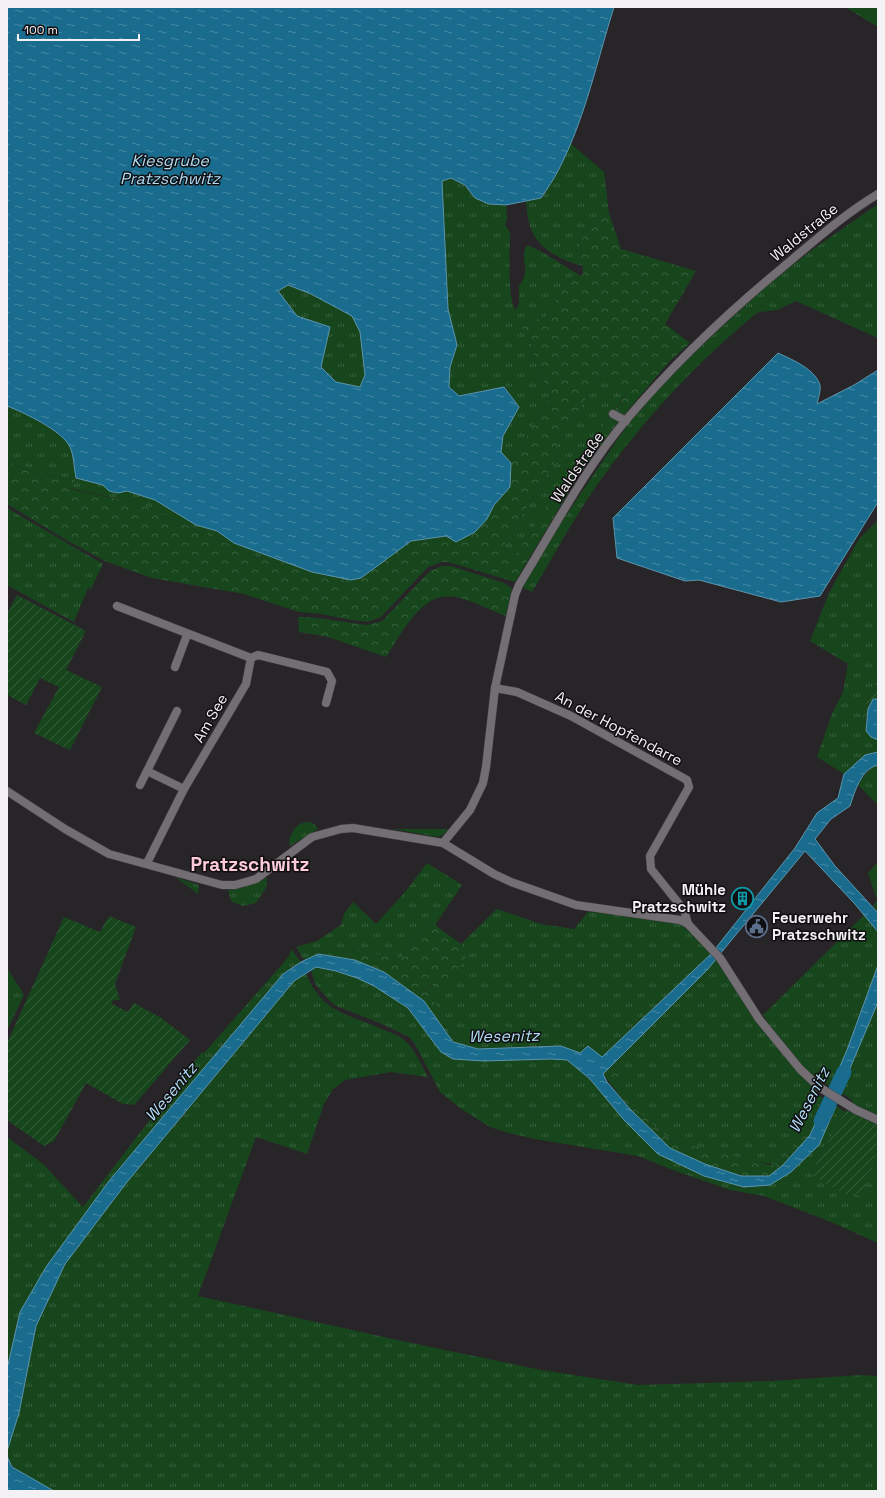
<svg xmlns="http://www.w3.org/2000/svg" width="885" height="1498" font-family="'Space Grotesk',sans-serif">
	<style>
		.grass { fill: url(#grass-tufts) }
		.forest { fill: url(#forest-crowns); fill-rule: evenodd }
		.garden { fill: url(#garden-furrows) }
		.water { fill: url(#water-ripples); stroke: #5b94ac; fill-rule: evenodd }
		.lines { fill: none; stroke-linecap: round; stroke-linejoin: round }
		.river { stroke: #1a6c8e; stroke-width: 15 }
		.minor-casing { stroke: #434044; stroke-width: 9 }
		.minor { stroke: #726e73; stroke-width: 8 }
		.labels { text-anchor: middle; dominant-baseline: central; stroke-width: 3; stroke-linejoin: round; paint-order: stroke }
		.street-label { font-size: 15px; fill: #f3f1f3; stroke: #100e10 }
		.poi-label { font-size: 15px; font-weight: bold; fill: #f3f1f3; stroke: #100e10; text-anchor: end }
		.water-label { font-size: 16px; font-style: italic; fill: #b0ddf5; stroke: #100e10 }
		.district-label { font-size: 19px; font-weight: bold; fill: #fdcad9; stroke: #100e10 }
	</style>
	<defs>
		<pattern id="grass-tufts" width="24" height="20" patternUnits="userSpaceOnUse"><rect width="24" height="20" fill="#17461d"/><path d="M3 7l-1-3M5 7V3M7 7l1-3M15 17l-1-3M17 17v-4M19 17l1-3" fill="none" stroke="#39613e"/></pattern>
		<pattern id="forest-crowns" width="20" height="18" patternUnits="userSpaceOnUse"><rect width="20" height="18" fill="#17461d"/><path d="M2 6a3 3 0 1 1 6 0M12 15a3 3 0 1 1 6 0" fill="none" stroke="#39613e"/></pattern>
		<pattern id="garden-furrows" width="10" height="10" patternUnits="userSpaceOnUse"><rect width="10" height="10" fill="#17461d"/><path d="M-1 1l2-2M0 10L10 0M9 11l2-2" fill="none" stroke="#39613e"/></pattern>
		<pattern id="water-ripples" width="26" height="14" patternUnits="userSpaceOnUse"><rect width="26" height="14" fill="#1a6c8e"/><path d="M2 4q2-2 4 0t4 0M15 11q2-2 4 0t4 0" fill="none" stroke="#4789a4"/></pattern>
	</defs>
	<rect width="100%" height="100%" fill="#282529"/>
	<!-- grass -->
	<g class="grass">
		<polygon points="845,7 878,7 878,27"/>
		<path d="M570,143l34,29 5,41c-22,14 -26,18 -33,44l7,9c-20,-5 -44,-16 -52,-37 -3,-8 -4,-19 -5,-28l15,-3 18,-28z"/>
		<path d="M451,178l14,7 10,13 14,6 17,1 1,14 -2,6 5,7c0,15 -3,68 6,78l3,-7v-17c14,-18 -1,-25 8,-41 19,7 35,21 53,30l-14,7 -20,35 -26,8 10,16 12,38 9,16 -40,68 -10,-10 2,-17 16,-29 -14,-20 -46,9 -10,-9 1,-20 7,-22 -9,-36 -6,-128z"/>
		<path d="M878,204v134l-82,-37 -19,9 -18,2 -6,4c-59,49 -114,109 -158,172 -23,33 -42,69 -63,104l-10,-5 34,-57 72,-106 47,-54 88,-81 49,-39z"/>
		<polygon points="288,285 311,294 352,316 360,332 365,375 360,387 336,383 321,367 329,327 297,316 278,290"/>
		<polygon points="602,373 628,390 586,451 572,456 565,466 568,475 514,558 503,547 557,457 556,446"/>
		<path d="M7,406c16,6 56,25 63,41 4,9 4,21 6,31l27,7 6,6 9,2 9,-2 28,9 41,25 21,6 17,12 53,18 -12,2 -28,-10 -110,-50 -67,-15 6,-10c-26,0 -46,-6 -69,-17z"/>
		<polygon points="7,508 103,564 91,589 88,588 74,622 7,585"/>
		<polygon points="878,520 878,679 861,715 866,721 866,731 871,737 878,740 878,752 865,755 844,774 817,757 832,714 843,692 848,664 810,641 829,593 859,539"/>
		<polygon points="878,765 878,805 857,784 873,766"/>
		<path d="M309,822l5,2 4,5 -28,17 -1,-6c4,-10 8,-18 20,-18z"/>
		<polygon points="393,829 449,829 443,835 438,837"/>
		<polygon points="878,862 878,913 873,906 877,900 868,873"/>
		<polygon points="427,863 462,885 435,925 423,924 400,960 354,949 348,959 318,954 304,960 296,947 317,941 341,925 344,914 353,902 376,924 406,891"/>
		<polygon points="175,877 199,885 198,894"/>
		<path d="M266,877c4,9 -5,18 -10,26l-14,3 -11,-5 -3,-11 22,-5z"/>
		<polygon points="497,909 541,924 574,929 589,911 677,923 691,931 711,954 602,1057 580,1053 561,1046 478,1049 453,1042 454,1032 426,989 467,956 461,944"/>
		<path d="M864,915l14,17v33l-31,85 -16,37 -8,-5 -2,1c-23,-20 -41,-42 -58,-68z"/>
		<polygon points="291,949 301,962 283,974 109,1181 46,1267 20,1312 7,1369 7,1137 43,1164 83,1207 201,1053 204,1053 279,968 289,956"/>
		<path d="M716,959c32,46 59,94 101,132l-2,2 8,5 -17,36 -30,31 -35,-6 -41,-12 -27,-4 -40,-36 -12,-21 1,-17 -11,-4z"/>
		<polygon points="316,967 336,971 357,978 374,986 408,1008 441,1052 453,1059 484,1061 552,1059 566,1060 590,1079 624,1120 658,1154 770,1185 830,1122 836,1106 845,1112 810,1174 869,1178 878,1136 878,1243 831,1222 764,1196 730,1190 673,1170 638,1156 535,1139 505,1132 490,1127 460,1108 440,1092 415,1044 409,1037 380,1023 336,1006 330,1001 315,984 311,970"/>
		<polygon points="7,968 24,995 7,1031"/>
		<path d="M306,973c15,40 43,41 78,57 6,2 13,5 19,9 11,8 18,26 25,38l-37,-5 -46,8 -12,9 -9,15 -17,50 -51,-17 -58,159 204,45 139,29 97,15 134,-4 89,-6 17,1v115h-824c-17,-9 -47,-18 -47,-40l12,-38 17,-87 29,-62 62,-82 167,-201z"/>
		<polygon points="878,1002 878,1115 851,1103 852,1100 840,1092"/>
	</g>
	<!-- forest -->
	<g class="forest">
		<path d="M609,213l12,36 75,22 -31,53 25,19 -21,19 -52,61 -40,55 -62,104 -67,-20h-6l-14,5 -47,50 -13,5 -17,-2 -29,-6 -23,-2 -55,-18 -92,-16 -47,-17 -39,-21 -59,-36v-43c22,11 44,17 69,17l-6,11 67,14 110,50 28,10 12,-2 25,11 49,6 50,-37 35,-5 11,6 30,-23 7,-14 16,-18 1,-24 40,-68 -9,-16 -12,-38 -10,-16 26,-8 20,-35 17,-8v-8l-7,-9c7,-26 11,-30 33,-44zM602,373l26,18 -42,60 -14,5 -7,10 2,9 -53,83 -11,-11 54,-90 -1,-11z"/>
		<path d="M442,566h9l53,17 8,5 -6,28c-16,-6 -34,-16 -51,-19 -33,-7 -54,38 -69,60l-58,-20 -29,-5 -1,-15h12l57,8 15,-4 48,-50z"/>
		<polygon points="423,924 435,925 461,944 467,956 445,989 431,984 426,989 454,1032 453,1042 424,1001 384,972 348,959 354,949 400,960"/>
		<polygon points="611,1065 622,1069 621,1086 633,1107 673,1143 700,1147 769,1165 776,1165 806,1134 823,1098 826,1100 810,1135 783,1165 769,1176 741,1176 705,1164 670,1148 630,1109 603,1074"/>
	</g>
	<!-- garden -->
	<g class="garden">
		<polygon points="17,595 86,631 66,670 102,687 70,750 34,733 59,687 40,678 26,705 7,695 7,614"/>
		<polygon points="878,679 878,699 873,699 868,709 866,721 861,715"/>
		<polygon points="109,916 136,927 115,984 120,1000 113,1000 112,1004 128,1012 134,1003 161,1018 190,1040 134,1105 123,1104 86,1083 54,1141 44,1146 7,1120 7,1043 64,917 100,932"/>
		<path d="M846,1110l32,15c0,24 -7,49 -16,71l-18,-2 -34,-20z"/>
	</g>
	<!-- water -->
	<g class="water">
		<path d="M7,7h607c-17,54 -29,112 -55,162 -5,10 -12,20 -18,29l-35,7 -17,-1 -14,-6 -10,-13 -14,-7 -9,3 6,128 9,36 -7,22 -1,20 10,9 45,-9 15,20 -16,29 -2,16 10,11 -1,24 -16,18 -7,14 -12,13 -19,10 -10,-6 -35,5 -50,37 -10,2 -39,-8 -78,-29 -17,-12 -21,-6 -41,-25 -28,-9 -9,2 -9,-2 -6,-6 -27,-7c-2,-10 -2,-22 -6,-31 -7,-16 -47,-35 -63,-41zM288,285l23,9 41,22 8,16 5,43 -5,12 -24,-5 -15,-15 9,-40 -33,-11 -19,-25z"/>
		<path d="M778,353c15,7 37,16 42,32 1,6 -2,14 -3,19l37,-19 24,-15v132l-58,94 -39,6 -82,-22 -14,1 -68,-23 -4,-40z"/>
		<polygon points="873,699 878,699 878,740 871,737 866,731 868,709"/>
		<path d="M878,752v13c-17,4 -23,26 -28,41l-19,13 -16,20 20,27 43,47v19l-24,-29 -49,-52 -85,103 -5,-5 80,-101 22,-35 21,-15 6,-24 21,-19z"/>
		<polygon points="318,954 355,960 384,972 424,1001 453,1042 478,1049 561,1046 580,1053 588,1046 602,1057 711,954 716,959 708,969 603,1074 607,1082 630,1109 670,1148 705,1164 741,1176 769,1176 783,1165 810,1135 826,1100 836,1106 819,1145 791,1172 770,1185 744,1187 704,1176 658,1154 624,1120 590,1079 567,1060 552,1059 484,1061 453,1059 441,1052 408,1008 374,986 357,978 336,971 316,967 294,981 127,1182 65,1264 36,1326 19,1413 7,1451 7,1369 20,1312 46,1267 109,1181 283,974 301,962"/>
		<polygon points="878,965 878,1002 840,1092 831,1087 847,1050"/>
		<polygon points="7,1456 12,1467 54,1491 7,1491"/>
	</g>
	<g class="lines">
		<!-- river -->
		<polyline class="river" points="821,1121 844,1072"/>
		<defs>
			<g id="minor">
				<polyline points="613,414 626,421"/>
				<polyline points="117,606 251,658 258,655 327,672 332,681 326,703"/>
				<polyline points="175,667 187,635"/>
				<polyline points="495,688 517,692 571,716 687,780 689,787 650,856 651,869 684,910 688,924"/>
				<polyline points="147,771 177,711"/>
				<polyline points="140,785 147,771 184,789"/>
				<polyline points="7,791 65,829 109,854 222,885 235,885 256,879 312,837 341,829 353,828 443,843 494,874 511,882 576,905 680,920 688,924 720,958 759,1019 800,1069 819,1087 856,1110 878,1120"/>
				<path d="M443,843l27,-33 13,-27 3,-16 9,-79 20,-93 4,-10c34,-55 65,-115 107,-165 47,-55 100,-106 156,-152 31,-26 61,-53 96,-74"/>
				<polyline points="147,863 184,789 246,684 251,658"/>
			</g>
		</defs>
		<!-- minor casing -->
		<use href="#minor" class="minor-casing"/>
		<!-- minor -->
		<use href="#minor" class="minor"/>
	</g>
	<!-- icons -->
	<defs>
		<symbol id="building-ring" viewBox="-11 -11 22 22"><circle r="9.5" fill="#100e10" stroke="#0f9aa8" stroke-width="1.5"/><path d="M-4-6H4V6H1V3H-1V6H-4ZM-2.5-4.3h1.7v1.8h-1.7ZM.8-4.3h1.7v1.8H.8ZM-2.5-1h1.7V.8h-1.7ZM.8-1h1.7V.8H.8Z" fill="#0f9aa8"/></symbol>
		<symbol id="civic-ring" viewBox="-11 -11 22 22"><circle r="9.5" fill="#100e10" stroke="#5c6f8a" stroke-width="1.5"/><path d="M-.6-6.5H3V-4.5H.6V-3L4-1V1h2V6H-6V1h2V-1L-.6-3ZM-1.2 2.5V6h2.4V2.5Z" fill="#5c6f8a"/></symbol>
	</defs>
	<g fill-rule="evenodd">
		<use href="#building-ring" x="730" y="886" width="25" height="25"/>
		<use href="#civic-ring" x="744" y="914" width="25" height="25"/>
	</g>
	<g class="labels">
		<!-- street labels -->
		<g class="street-label">
			<text transform="translate(804 232) rotate(-39)">Waldstraße</text>
			<text transform="translate(577 467) rotate(-56)">Waldstraße</text>
			<text transform="translate(210 718) rotate(-60)">Am See</text>
			<text transform="translate(619 728) rotate(28)">An der Hopfendarre</text>
		</g>
		<!-- poi labels -->
		<g class="poi-label">
			<text x="726" y="889">Mühle<tspan x="726" dy="17">Pratzschwitz</tspan></text>
			<text x="772" y="917" text-anchor="start">Feuerwehr<tspan x="772" dy="17">Pratzschwitz</tspan></text>
		</g>
		<!-- water labels -->
		<g class="water-label">
			<text x="170" y="160">Kiesgrube<tspan x="170" dy="18">Pratzschwitz</tspan></text>
			<text transform="translate(504 1036) rotate(-1)">Wesenitz</text>
			<text transform="translate(171 1092) rotate(-50)">Wesenitz</text>
			<text transform="translate(809 1100) rotate(-63)">Wesenitz</text>
		</g>
		<!-- district labels -->
		<g class="district-label">
			<text x="250" y="864">Pratzschwitz</text>
		</g>
	</g>
	<!-- border -->
	<rect width="885" height="1498" fill="none" stroke="#f3f1f3" stroke-width="16"/>
	<!-- scale -->
	<path d="M18 34v6h121v-6" fill="none" stroke="#f3f1f3" stroke-width="2"/>
	<text x="24" y="34" font-size="12" fill="#f3f1f3" stroke="#100e10" stroke-width="3" paint-order="stroke">100 m</text>
</svg>
